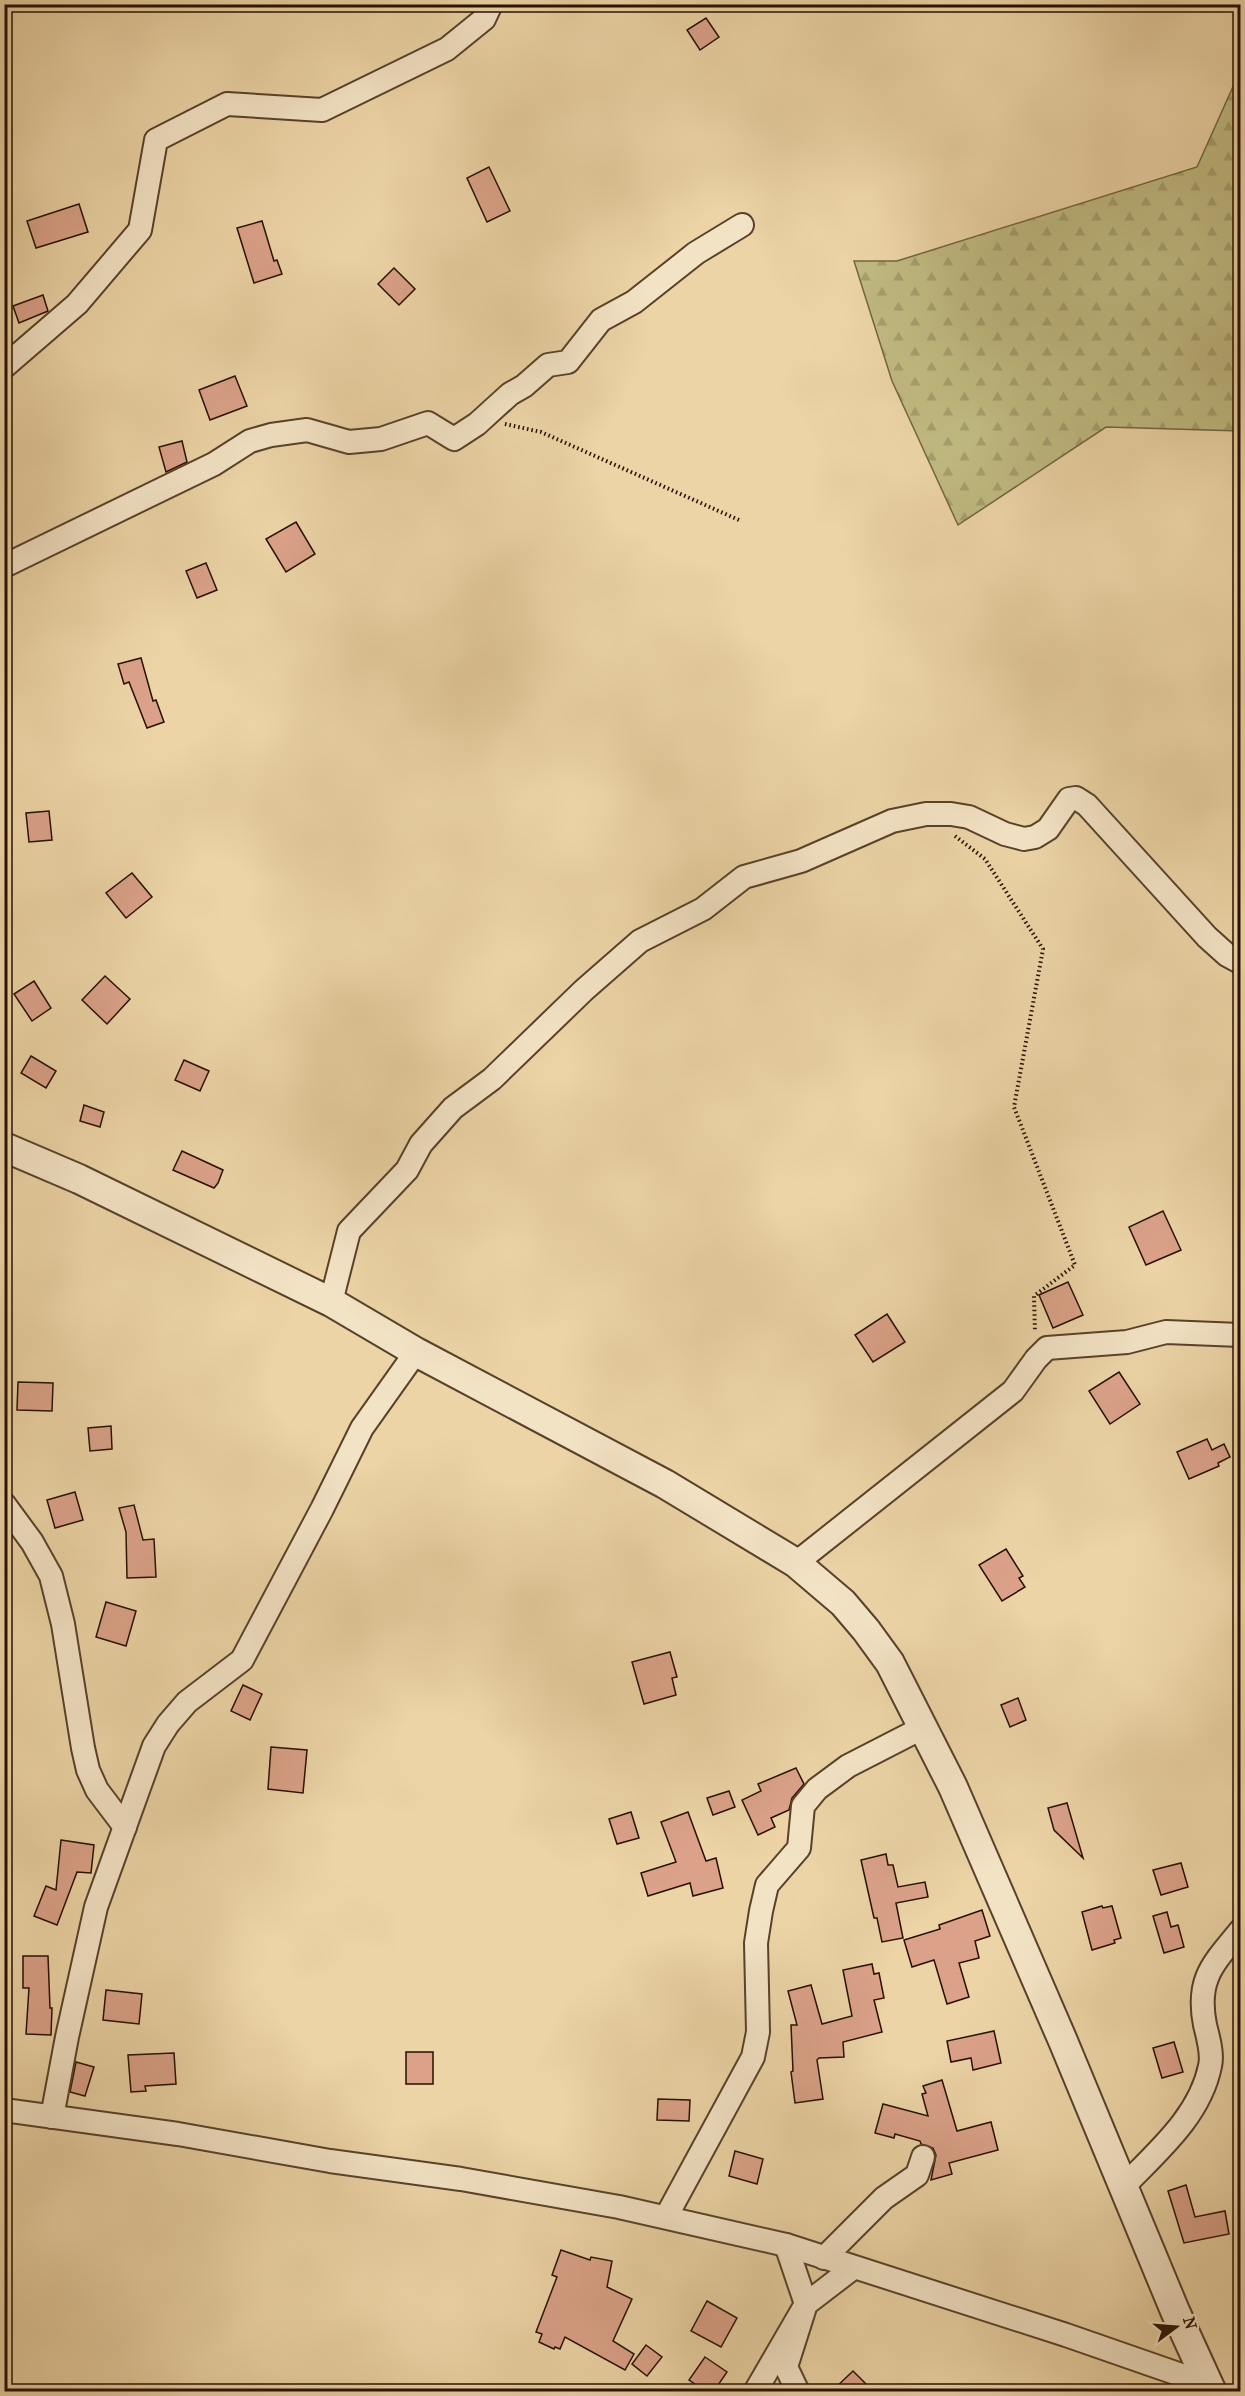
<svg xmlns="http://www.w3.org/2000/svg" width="1245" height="2396" font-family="'IM FELL French Canon',serif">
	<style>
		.forest { fill: url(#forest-firs); stroke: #746540; stroke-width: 1.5 }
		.building { fill: #dba289; stroke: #271000; stroke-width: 1.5 }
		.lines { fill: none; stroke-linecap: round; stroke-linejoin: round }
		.minor-casing { stroke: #58412a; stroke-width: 26 }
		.tertiary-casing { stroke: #58412a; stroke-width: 32 }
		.path { stroke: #271000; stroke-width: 4; stroke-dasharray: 1.5 3; stroke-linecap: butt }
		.minor { stroke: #f3e3c5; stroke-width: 22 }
		.tertiary { stroke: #f3e3c5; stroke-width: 28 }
	</style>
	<defs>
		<pattern id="forest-firs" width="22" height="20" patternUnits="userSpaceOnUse" patternTransform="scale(1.5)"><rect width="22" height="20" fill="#c0ba81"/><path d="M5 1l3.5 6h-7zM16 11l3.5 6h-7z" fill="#a59f6e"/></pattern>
	</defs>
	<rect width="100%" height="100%" fill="#ecd4a6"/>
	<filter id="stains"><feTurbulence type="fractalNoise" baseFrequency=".00333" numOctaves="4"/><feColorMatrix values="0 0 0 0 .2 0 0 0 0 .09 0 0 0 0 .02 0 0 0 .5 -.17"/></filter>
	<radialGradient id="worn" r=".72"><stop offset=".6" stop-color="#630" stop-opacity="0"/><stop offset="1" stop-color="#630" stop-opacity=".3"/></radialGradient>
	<!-- forest -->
	<polygon class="forest" points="1240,71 1240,431 1106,427 958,525 892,381 854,261 897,261 1197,167"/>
	<!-- building -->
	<g class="building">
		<polygon points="706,18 719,37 700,50 687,30"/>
		<polygon points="489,167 510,211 487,222 467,178"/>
		<polygon points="79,204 88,232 36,248 27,221"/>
		<polygon points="262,221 274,261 277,260 282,274 254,283 237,228"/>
		<polygon points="394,268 415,289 399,305 378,284"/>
		<polygon points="43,295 48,311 19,323 13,306"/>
		<polygon points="235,376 247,406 210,420 199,390"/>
		<polygon points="182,441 187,462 166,472 159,447"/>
		<polygon points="296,522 315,554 286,572 266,539"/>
		<polygon points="206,563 217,590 197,598 186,571"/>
		<polygon points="141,658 153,701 156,700 164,722 147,728 129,682 124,684 118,664"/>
		<polygon points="49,811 52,840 29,842 26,813"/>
		<polygon points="132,873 152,897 126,918 106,893"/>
		<polygon points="105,976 130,999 107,1024 82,1000"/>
		<polygon points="34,981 51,1008 32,1021 14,994"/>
		<polygon points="31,1056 56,1071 46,1088 21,1073"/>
		<polygon points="184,1060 209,1071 200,1091 175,1080"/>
		<polygon points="84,1105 104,1112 100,1127 80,1121"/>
		<polygon points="182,1151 223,1170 218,1183 214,1188 173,1170"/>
		<polygon points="1163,1211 1181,1250 1146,1265 1129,1227"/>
		<polygon points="1068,1282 1083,1315 1053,1328 1039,1295"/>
		<polygon points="887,1314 905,1342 873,1362 855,1335"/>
		<polygon points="1119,1372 1140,1404 1110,1424 1089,1391"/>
		<polygon points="18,1382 53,1383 52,1411 17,1410"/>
		<polygon points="111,1426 112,1449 90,1451 88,1428"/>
		<polygon points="1207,1439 1212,1450 1224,1444 1230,1457 1218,1463 1219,1466 1189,1479 1177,1452"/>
		<polygon points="75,1492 83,1520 55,1528 47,1500"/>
		<polygon points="134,1505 143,1540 154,1539 156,1577 127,1578 126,1532 119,1508"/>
		<polygon points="1006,1549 1023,1576 1019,1578 1025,1587 1002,1601 979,1565"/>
		<polygon points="106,1602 136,1611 126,1646 96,1637"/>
		<polygon points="670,1652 677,1677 672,1678 676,1695 644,1704 632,1662"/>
		<polygon points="243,1685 262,1694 250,1720 231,1711"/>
		<polygon points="1018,1698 1026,1720 1010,1727 1001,1705"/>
		<polygon points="271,1747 307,1750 303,1793 268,1789"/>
		<polygon points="796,1768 804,1784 792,1798 789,1810 771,1818 775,1827 758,1835 742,1800 761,1791 758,1784"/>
		<polygon points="729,1791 735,1807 713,1815 707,1798"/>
		<polygon points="1067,1803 1083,1858 1054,1830 1048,1808"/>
		<polygon points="631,1812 639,1838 617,1844 609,1819"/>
		<polygon points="688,1812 706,1861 716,1858 723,1888 693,1896 690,1883 648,1896 641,1873 676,1862 661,1822"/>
		<polygon points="61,1840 94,1845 91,1873 77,1872 57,1925 34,1916 46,1886 56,1890"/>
		<polygon points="886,1854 888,1865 893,1865 898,1887 925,1882 928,1897 896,1903 903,1938 882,1942 877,1918 874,1918 861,1860"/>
		<polygon points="1181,1863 1188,1887 1161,1895 1153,1870"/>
		<polygon points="1102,1906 1103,1908 1112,1906 1121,1938 1114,1940 1115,1943 1092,1950 1082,1912"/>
		<polygon points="982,1910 990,1936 975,1941 979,1958 959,1963 969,1997 947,2004 934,1960 912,1967 904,1940 940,1929 939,1925"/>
		<polygon points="1167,1912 1171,1927 1178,1925 1184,1947 1164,1953 1153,1916"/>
		<polygon points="23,1956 48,1956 50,2008 52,2008 51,2035 26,2034 29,1988 23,1988"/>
		<polygon points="872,1964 874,1974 879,1973 884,1998 874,2000 882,2032 843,2042 844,2057 819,2058 817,2060 823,2099 795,2103 791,2072 793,2071 791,2025 797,2025 788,1991 811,1985 822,2024 852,2016 843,1970"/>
		<polygon points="106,1990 142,1994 139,2024 103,2020"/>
		<polygon points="994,2031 1001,2063 973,2070 971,2058 951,2062 947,2041"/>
		<polygon points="1174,2042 1183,2072 1162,2078 1153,2048"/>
		<rect x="406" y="2052" width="27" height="32"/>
		<polygon points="174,2053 176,2084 145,2086 146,2091 131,2092 128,2055"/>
		<polygon points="76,2062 94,2067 85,2096 70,2092"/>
		<polygon points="942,2080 957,2131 991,2122 998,2150 949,2163 952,2174 931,2180 936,2155 933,2148 921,2144 920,2141 895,2134 894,2138 875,2133 883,2104 928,2116 922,2094 926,2093 923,2086"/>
		<polygon points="658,2099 690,2100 689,2121 657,2120"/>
		<polygon points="735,2151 763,2159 757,2184 729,2176"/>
		<polygon points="1186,2185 1195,2217 1225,2211 1229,2234 1184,2243 1168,2191"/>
		<polygon points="561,2250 590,2260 591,2257 612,2261 607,2287 632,2299 613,2341 634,2354 625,2370 565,2337 560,2349 555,2347 554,2349 539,2342 542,2334 536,2332 557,2277 552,2275"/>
		<polygon points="707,2301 737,2318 721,2347 691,2331"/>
		<polygon points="646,2345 662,2357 647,2376 632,2364"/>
		<polygon points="705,2357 727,2372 714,2391 705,2391 689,2380"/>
		<polygon points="853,2371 873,2391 832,2391"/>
	</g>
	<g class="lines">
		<defs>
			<g id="minor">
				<polyline points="4,367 77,304 140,230 156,140 227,104 322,110 447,49 484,19 491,4"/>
				<polyline points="4,566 214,464 250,441 271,435 307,430 349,442 381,439 428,423 454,439 477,424 510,394 524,386 548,365 568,362 601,320 634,302 696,253 742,225"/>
				<polyline points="331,1302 349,1231 407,1170 421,1144 453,1108 492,1079 584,990 640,941 703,909 744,877 801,861 892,821 926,814 951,814 969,817 1005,834 1024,839 1035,837 1048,829 1069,799 1076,798 1087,805 1207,937 1227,955 1240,962"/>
				<polyline points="4,1504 32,1542 51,1576 63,1624 83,1748 88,1770 97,1790 125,1827"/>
				<polyline points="796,1563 1013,1391 1036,1359 1047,1348 1127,1342 1166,1332 1240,1335"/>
				<polyline points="4,2110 178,2134 330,2161 461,2179 619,2207 786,2245 1066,2335 1207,2384"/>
				<polyline points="52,2117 67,2037 96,1907 154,1746 168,1724 187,1702 242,1660 322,1509 362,1428 416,1352"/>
				<path d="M1123,2187c34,-35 77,-71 87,-121 3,-12 -2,-29 -5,-41 -9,-46 8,-61 35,-94"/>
				<polyline points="666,2217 753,2057 758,2032 756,1943 761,1911 767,1885 799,1848 803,1806 817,1789 848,1766 924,1727"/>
				<polyline points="824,2258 884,2198 917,2175 923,2157"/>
				<polyline points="755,2392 806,2304 786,2245"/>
				<polyline points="798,2392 786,2367 806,2304 853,2268"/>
			</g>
			<polyline id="tertiary" points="4,1147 79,1179 331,1302 416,1352 665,1484 796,1563 843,1603 866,1630 890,1663 953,1787 1063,2041 1175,2311 1212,2392"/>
		</defs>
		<!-- minor casing -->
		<use href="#minor" class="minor-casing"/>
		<!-- tertiary casing -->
		<use href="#tertiary" class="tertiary-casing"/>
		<!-- path -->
		<g class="path">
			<polyline points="505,424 541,432 739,520"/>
			<polyline points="955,836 985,859 1043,949 1014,1107 1075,1265 1034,1296 1035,1332"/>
		</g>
		<!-- minor -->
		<use href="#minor" class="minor"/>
		<!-- tertiary -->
		<use href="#tertiary" class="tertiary"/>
	</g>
	<!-- margin -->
	<rect width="1245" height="2396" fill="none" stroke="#ecd4a6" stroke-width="24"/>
	<rect x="6" y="6" width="1233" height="2384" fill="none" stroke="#271000" stroke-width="3"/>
	<rect x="12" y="12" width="1221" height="2372" fill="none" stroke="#271000" stroke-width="1.5"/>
	<!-- north arrow -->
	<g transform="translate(1176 2327) rotate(74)" stroke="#f3e3c5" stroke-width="4.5" paint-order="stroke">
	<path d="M0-4.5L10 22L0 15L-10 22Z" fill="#271000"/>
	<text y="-9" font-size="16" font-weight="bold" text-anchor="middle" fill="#271000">N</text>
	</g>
	<rect width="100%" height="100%" filter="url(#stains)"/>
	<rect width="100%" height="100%" fill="url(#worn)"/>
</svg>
